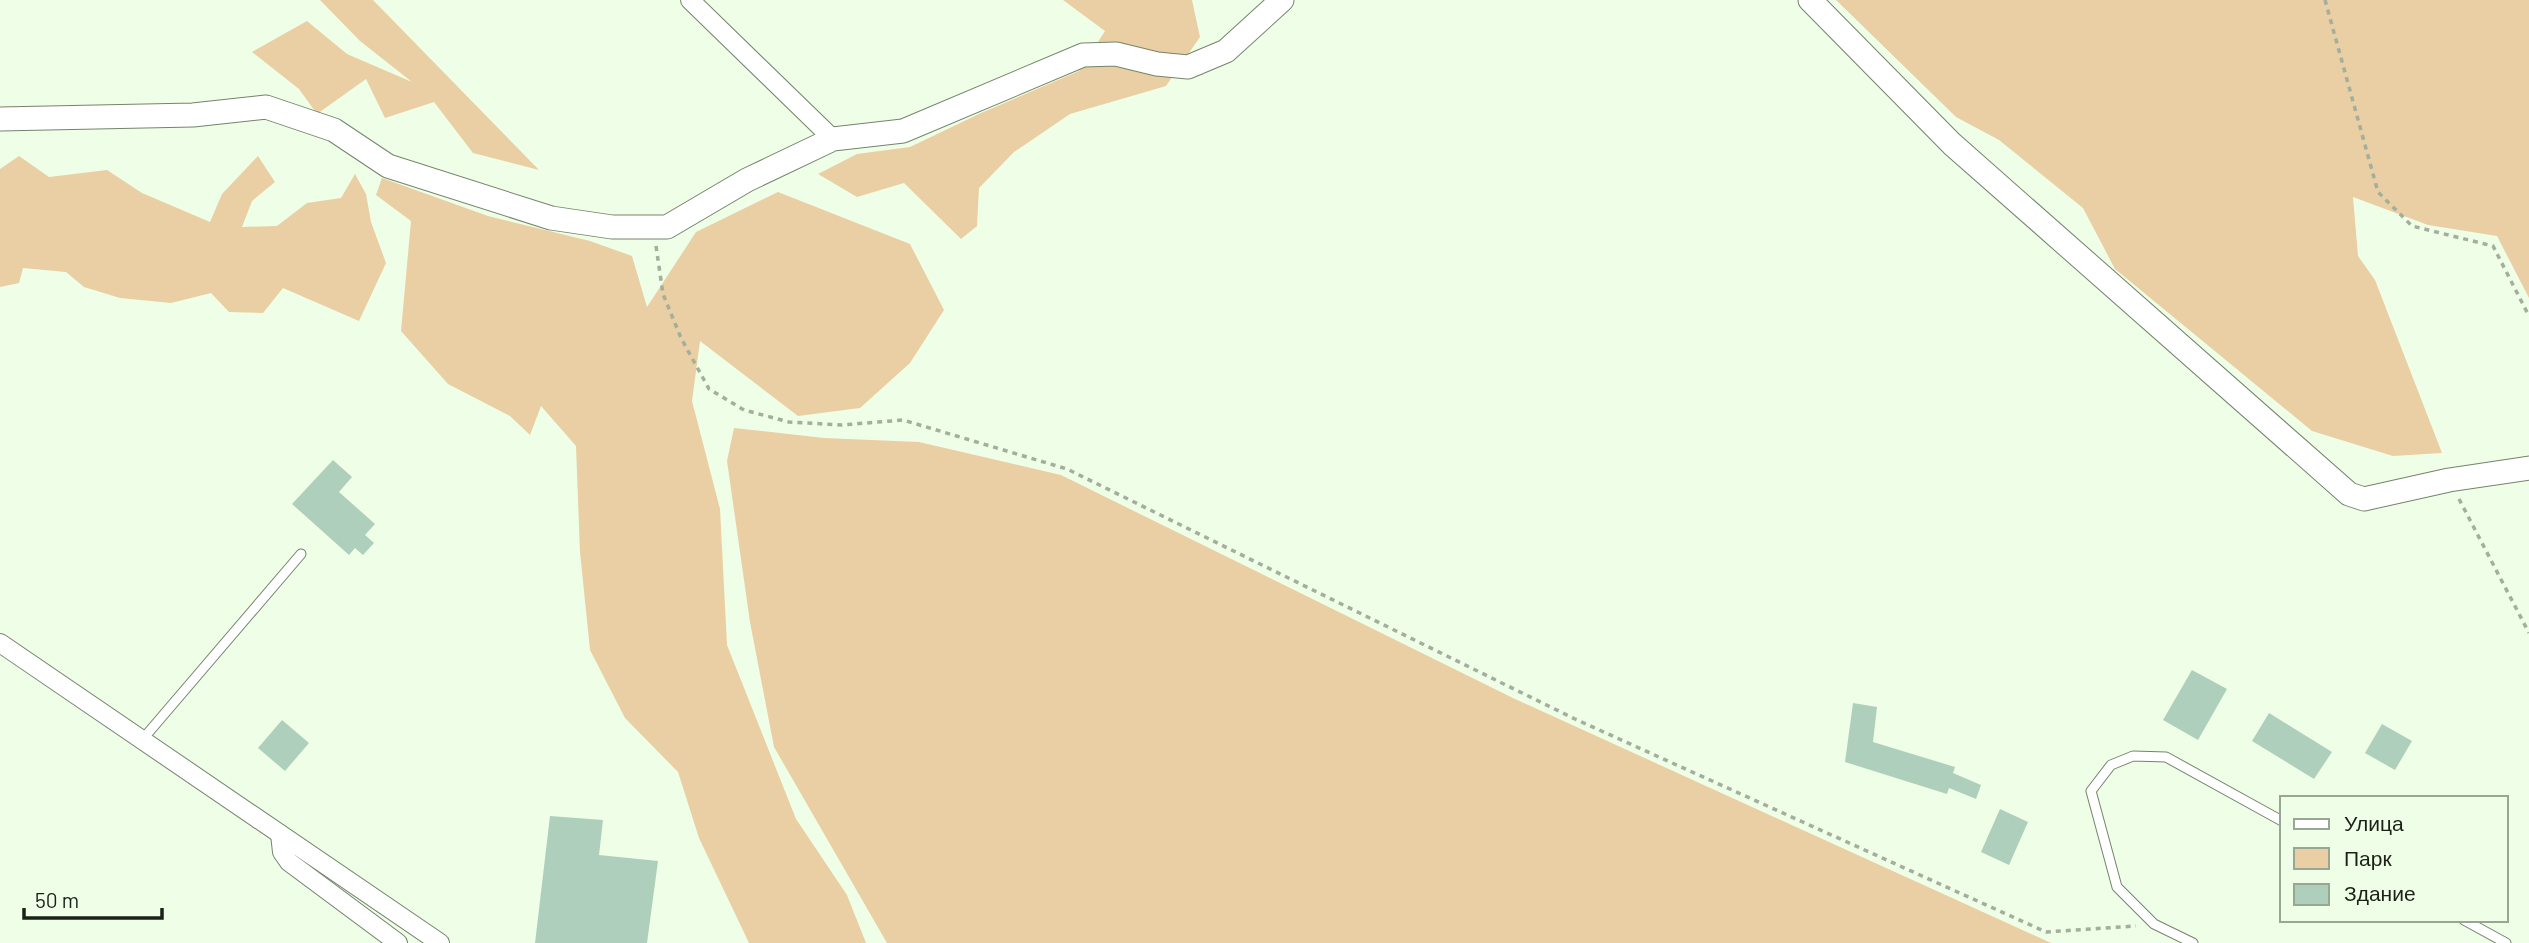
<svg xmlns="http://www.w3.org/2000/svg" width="2529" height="943" font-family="Barlow,sans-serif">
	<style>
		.green { fill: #e9cfa3 }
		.building { fill: #afcfbd }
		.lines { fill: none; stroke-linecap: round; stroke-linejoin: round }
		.service-casing { stroke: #74846b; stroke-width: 11 }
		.minor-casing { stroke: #74846b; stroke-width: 20 }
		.tertiary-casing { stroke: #74846b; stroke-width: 25 }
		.path { stroke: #a3af9c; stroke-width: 3.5; stroke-dasharray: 5 5; stroke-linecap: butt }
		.service { stroke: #fff; stroke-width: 9 }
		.minor { stroke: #fff; stroke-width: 18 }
		.tertiary { stroke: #fff; stroke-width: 23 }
	</style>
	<rect width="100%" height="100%" fill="#effee7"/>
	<!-- green -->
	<g class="green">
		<polygon points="320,0 373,0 539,170 473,153 434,102 385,118 366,79 317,114 299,89 252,52 307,21 347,54 412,82 360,41"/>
		<polygon points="1063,0 1192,0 1200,37 1166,86 1070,114 1014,152 979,188 977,226 961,239 904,183 857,197 818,174 857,154 910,147 981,113 1079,71 1105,31"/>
		<polygon points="1836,0 2529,0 2529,298 2497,236 2428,225 2353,197 2358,256 2375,280 2442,453 2393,456 2312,431 2115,269 2083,208 1999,140 1956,117"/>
		<polygon points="19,156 49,177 107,170 142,193 210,222 222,194 258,156 275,182 252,201 242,227 277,226 307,203 341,198 355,174 366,194 371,222 386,263 359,321 283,288 263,313 229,312 211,293 171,303 120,298 84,287 66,272 23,268 19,283 0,287 0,169"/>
		<polygon points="382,178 488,216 590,241 632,256 647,307 696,232 778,192 910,244 944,310 910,363 860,408 798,416 700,341 692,401 720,509 727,645 796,819 847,895 866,943 749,943 699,838 678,772 625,718 590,650 580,552 576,446 541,406 530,435 510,416 448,384 401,331 411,221 376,195"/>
		<polygon points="734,428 824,438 919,442 1061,475 1515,699 2051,943 887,943 774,747 750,622 727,461"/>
	</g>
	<!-- building -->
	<g class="building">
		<polygon points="333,460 352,477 339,492 375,524 365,535 374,543 363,555 355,548 349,555 292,504"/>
		<polygon points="2192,670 2227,689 2198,740 2163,720"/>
		<polygon points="1853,703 1877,707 1873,742 1955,767 1953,773 1981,785 1976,799 1949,788 1947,794 1845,762"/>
		<polygon points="2269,713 2332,752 2314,779 2252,741"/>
		<polygon points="282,720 309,743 285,771 258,748"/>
		<polygon points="2382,724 2412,741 2395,770 2365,753"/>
		<polygon points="2000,809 2028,822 2009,865 1981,852"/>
		<polygon points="550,816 603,820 599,855 658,861 647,943 535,943"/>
	</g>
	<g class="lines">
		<defs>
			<g id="service">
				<polyline points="142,740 301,554"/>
				<polyline points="2464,920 2506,943"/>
				<polyline points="2193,943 2154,924 2117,887 2091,791 2111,765 2133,756 2166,757 2282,821"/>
			</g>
			<g id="minor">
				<polyline points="690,0 833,139"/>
				<polyline points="0,643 440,943"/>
				<polyline points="280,834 282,852 289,862 398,943"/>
			</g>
			<g id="tertiary">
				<polyline points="1810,0 1952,144 2349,494 2364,499 2449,480 2529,468"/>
				<polyline points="0,119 193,115 266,107 334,130 388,166 551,218 612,227 667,227 747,180 833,139 903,131 1083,55 1116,54 1157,64 1188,67 1226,51 1282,0"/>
			</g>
		</defs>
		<!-- service casing -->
		<use href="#service" class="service-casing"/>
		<!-- minor casing -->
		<use href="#minor" class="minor-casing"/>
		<!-- tertiary casing -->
		<use href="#tertiary" class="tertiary-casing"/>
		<!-- path -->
		<g class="path">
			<polyline points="2325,0 2378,192 2412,226 2493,246 2529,316"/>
			<polyline points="656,246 663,294 681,338 709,389 744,410 789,422 842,425 903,420 1067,469 1575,719 2046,932 2136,926"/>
			<polyline points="2459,499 2529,633"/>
		</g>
		<!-- service -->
		<use href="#service" class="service"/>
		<!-- minor -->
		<use href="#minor" class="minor"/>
		<!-- tertiary -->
		<use href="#tertiary" class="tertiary"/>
	</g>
	<!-- legend -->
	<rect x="2280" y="796" width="228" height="126" fill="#effee7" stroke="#9aa694" stroke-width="2"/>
	<rect x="2294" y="819" width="35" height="10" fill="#ffffff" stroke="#9aa694" stroke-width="2"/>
	<text x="2344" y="831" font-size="21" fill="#1b2117">Улица</text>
	<rect x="2294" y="848" width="35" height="21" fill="#e9cfa3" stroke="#9aa694" stroke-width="2"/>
	<text x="2344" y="866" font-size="21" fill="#1b2117">Парк</text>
	<rect x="2294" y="884" width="35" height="21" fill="#afcfbd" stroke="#9aa694" stroke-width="2"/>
	<text x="2344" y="901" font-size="21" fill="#1b2117">Здание</text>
	<!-- scale -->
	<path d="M24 908v10h138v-10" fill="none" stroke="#1b2117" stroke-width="3.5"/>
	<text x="35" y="908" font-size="21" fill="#1b2117" stroke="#effee7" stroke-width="5" paint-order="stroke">50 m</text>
</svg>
